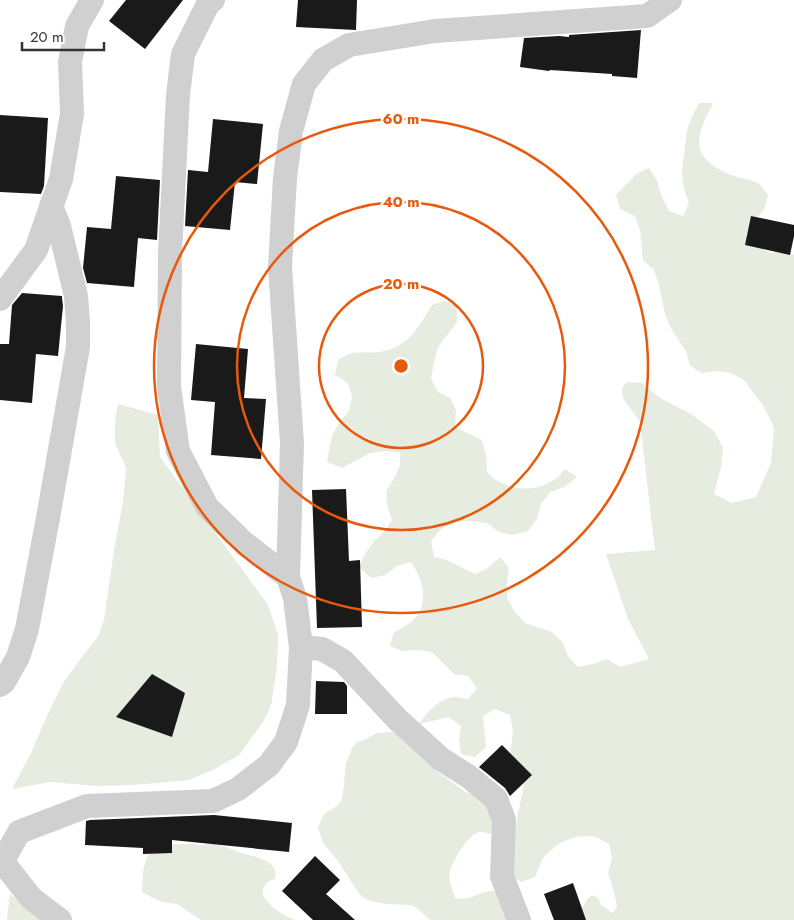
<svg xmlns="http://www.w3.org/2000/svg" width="794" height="920" font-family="Jost,sans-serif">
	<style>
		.green { fill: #e6ecdf }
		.building { fill: #1a1a1a }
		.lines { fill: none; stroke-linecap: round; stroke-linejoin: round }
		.minor { stroke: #d0d0d0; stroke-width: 24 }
		.ring { fill: none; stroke: #e8590c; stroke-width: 2.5 }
		.centre { fill: #e8590c; stroke: #fff; stroke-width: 2.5 }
		.ring-label { font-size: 15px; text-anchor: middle; font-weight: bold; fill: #e8590c; stroke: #fff; stroke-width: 5; stroke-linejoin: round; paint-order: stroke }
	</style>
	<rect width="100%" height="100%" fill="#fff"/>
	<!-- green -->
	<g class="green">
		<path d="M699,103h14c-18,35 -24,54 18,72 8,3 19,4 27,8 4,3 7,8 10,12l-4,15 -11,11 -7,14 10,11 15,7 14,-3 9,5v665h-215c2,-11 5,-18 13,-25l6,3 3,7 12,8 4,-7 -3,-14 -6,-19 4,-15 -3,-14c-4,-2 -10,-6 -14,-7 -20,-5 -44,8 -54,25 -2,5 -4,10 -6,15l-14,5 -12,-9 5,-30 4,-29 6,-29 -5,-14 -9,-12 3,-30 -3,-14 -15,-6 -12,7 3,31 -11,10 -14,-3 -2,-14 2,-14 -12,-9 -30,7c8,-12 21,-26 36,-27 4,0 9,2 13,2l9,-11 -9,-12 -14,-2 -22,-22 -15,-2 -15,1 -12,-5 4,-14c8,-4 18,-9 23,-16 12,-19 5,-37 -6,-54l-14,4 -12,9 -14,3 -12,-11 6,-13 9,-13 11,-10 7,-11 -5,-15 -1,-14 8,-12 6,-14v-13l-15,-1 -15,2 -28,15 -15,-6 5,-26 7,-13 10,-12 3,-14 -4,-14 -13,-8 3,-15c4,-2 9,-6 14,-7 9,-1 18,0 27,-1 29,-4 39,-24 53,-47l13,-4 12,6v15l-19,25 -4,15 -3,16 7,14 12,6 6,13 -1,16 27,13 4,16 1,16c4,4 8,8 13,10 17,9 37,9 54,-2 4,-3 7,-7 11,-11l12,8 -13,10 -14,5 -9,12 -4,15 -9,12 -15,4 -14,-3 -12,-9 -16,-2 -16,1 -14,7 -10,12 3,16 13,3 28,14 13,-6 12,-11 9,11 -2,15v15l8,14 10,11 27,9 11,11 5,13 10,11 15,-3 14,-5 13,8 29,-8 -21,-40 -22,-65 49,-4 -15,-128 -17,-24 -1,-10 5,-6 15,1 18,15 31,16 23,17 9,17 -2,19 -7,27 18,9 24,-6 15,-34 3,-35 -10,-21 -20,-27 -13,-7 -14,-2 -15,2 -12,-7 -4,-15 -16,-24 -5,-13 -6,-29 -5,-15 -11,-10 -3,-30 -5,-14 -15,-7 -4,-14 20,-21 13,-6 8,13 5,16 7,14 14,5 6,-13 -5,-14 -2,-16 5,-43 5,-13z"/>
		<polygon points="118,404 158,415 160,457 242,569 268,605 278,635 277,666 271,706 263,722 239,755 215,769 189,780 134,785 97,786 50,782 12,789 31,753 46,718 63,683 81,658 98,637 104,620 114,550 123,502 126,468 115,443 115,421"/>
		<path d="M392,732l7,3 5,5 35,33 25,18 7,3 15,-1 9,37 -6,4c-1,-1 -7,-2 -8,-2 -12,0 -28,28 -31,39 -2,8 2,19 5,27 15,4 28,-9 42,-7l16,29h-83l-12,-11 -6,-4 -25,-1 -16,-3 -7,-3 -6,-6 -20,-31 -15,-18 -5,-16 6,-13 13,-8 4,-5 2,-8 3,-30 6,-15 5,-6 7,-2 13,-7z"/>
		<path d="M194,844c9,3 12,-1 20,0 9,1 18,6 27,9 10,3 30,5 34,18 1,1 0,7 0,8 -3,1 -6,2 -8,4 -16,14 17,33 28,37h-94l-24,-16 -15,-2 -7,-3 -13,-7c1,-18 0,-34 14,-47z"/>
		<polygon points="10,894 43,920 7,920"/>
	</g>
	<!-- building -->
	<g class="building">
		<polygon points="126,0 183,0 145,49 109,21"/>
		<polygon points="298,0 357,0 356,30 296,27"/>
		<polygon points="641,30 637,78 612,76 612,74 550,70 549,71 520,67 524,38 559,36 569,37 569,35"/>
		<polygon points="0,115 48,118 44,186 41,194 0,192"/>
		<polygon points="213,119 263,124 257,184 235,182 230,230 185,226 188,170 208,172"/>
		<polygon points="116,176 160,180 157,240 138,238 134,287 87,283 83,268 87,227 111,229"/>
		<polygon points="751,216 794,225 794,236 790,255 745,245"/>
		<polygon points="22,293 62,296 62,298 63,306 58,356 36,354 32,403 0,400 0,344 9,344 12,305"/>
		<polygon points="196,344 248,349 244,398 266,399 261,459 211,455 215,402 191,400"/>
		<polygon points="346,489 349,561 360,560 362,627 317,628 312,490"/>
		<polygon points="152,674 185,693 172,737 116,717"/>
		<polygon points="316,681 344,682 347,686 347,714 315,714"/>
		<polygon points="502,745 532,775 510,796 505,788 479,767"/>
		<polygon points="214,815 292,823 289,852 172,840 172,853 143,854 143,848 85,845 86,821 90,820"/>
		<polygon points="315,856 340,880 326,894 355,920 313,920 282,891"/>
		<polygon points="573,883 586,920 554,920 544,894"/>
	</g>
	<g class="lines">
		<!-- minor -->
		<g class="minor">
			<polyline points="213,0 208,4 183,54 178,95 170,253 169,387 178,451 207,507 244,543 288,577"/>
			<polyline points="0,299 36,250 61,179 72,114 70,62 77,26 92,0"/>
			<polyline points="301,647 322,649 343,661 397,719 441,759 468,776 496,799 504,820 502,876 519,920"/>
			<polyline points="0,685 4,682 18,657 27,629 48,518 78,347 78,323 76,296 59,226 51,206"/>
			<polyline points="2,861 31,898 60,920"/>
			<polyline points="0,866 19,832 87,806 213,801 238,789 269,765 286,742 298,705 301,647 295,598 288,577 292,443 280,267 285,178 291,131 304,84 323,60 349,45 435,31 647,16 670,0"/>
		</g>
	</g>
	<!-- distance rings -->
	<g class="ring">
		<circle cx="401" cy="366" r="82"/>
		<circle cx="401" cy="366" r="164"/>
		<circle cx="401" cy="366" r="247"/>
	</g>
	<circle cx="401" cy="366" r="8" class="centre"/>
	<g class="ring-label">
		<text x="401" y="124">60 m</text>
		<text x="401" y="207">40 m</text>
		<text x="401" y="289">20 m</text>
	</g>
	<!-- scale -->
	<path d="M22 42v8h82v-8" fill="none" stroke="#333333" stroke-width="2.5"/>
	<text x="30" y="42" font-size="15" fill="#333333" stroke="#ffffff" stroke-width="4" paint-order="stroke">20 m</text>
</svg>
